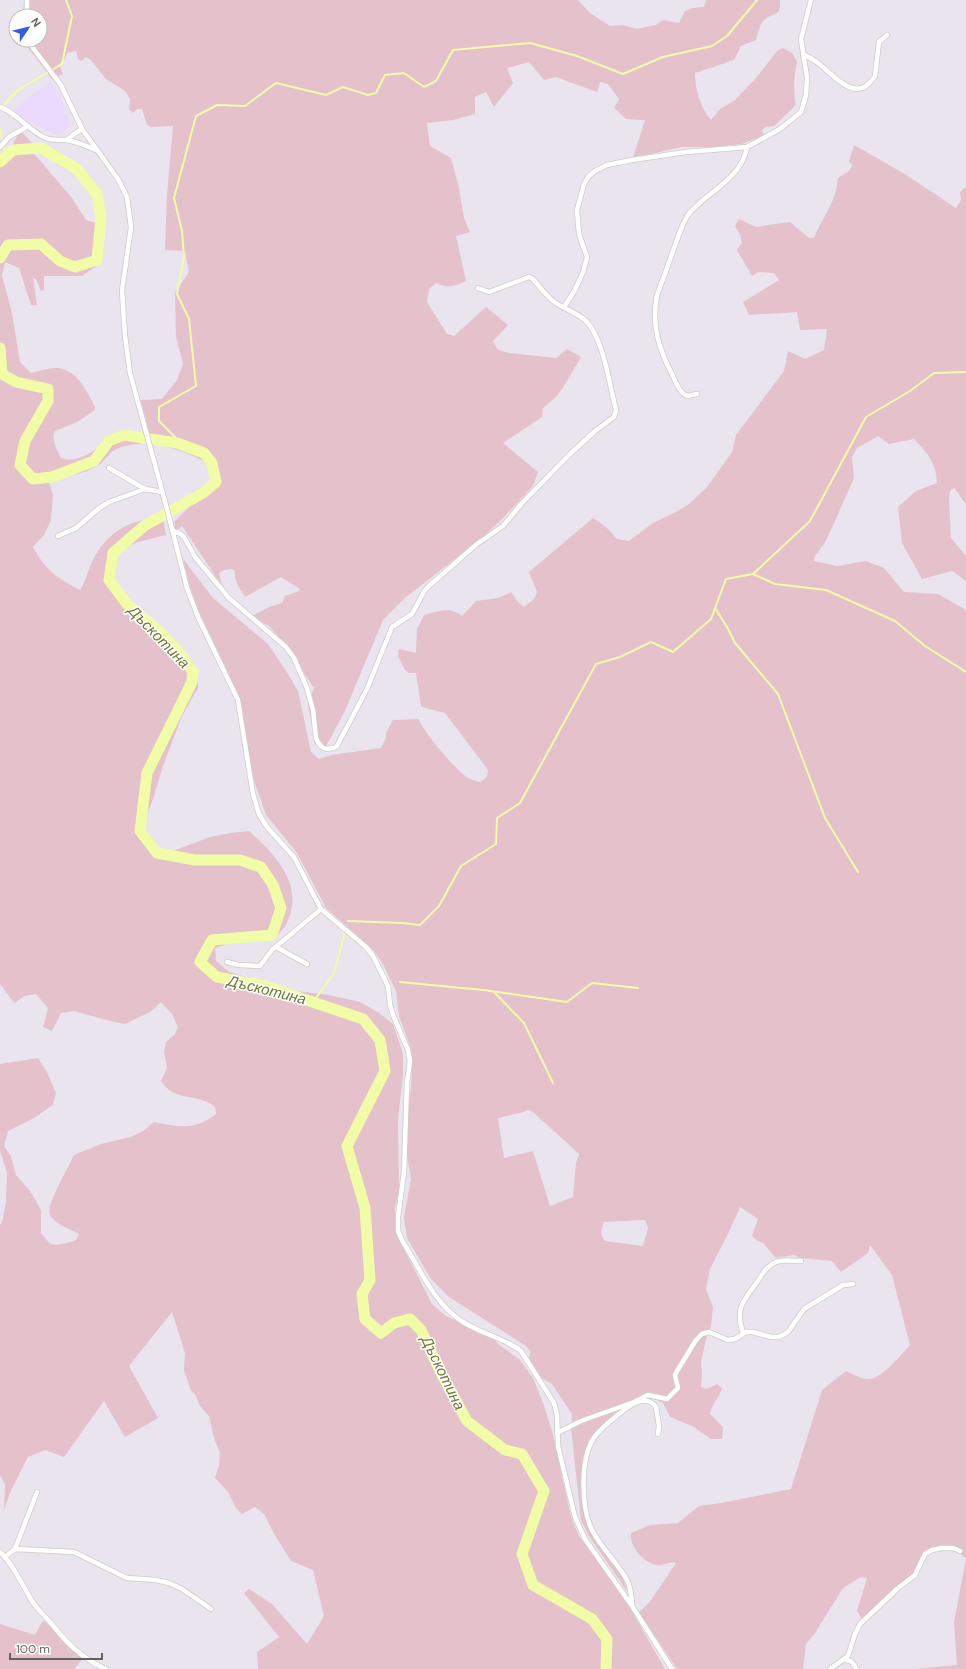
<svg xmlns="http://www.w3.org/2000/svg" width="966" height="1669" font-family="'DM Sans',sans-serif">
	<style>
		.commercial { fill: #ebdafd }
		.green { fill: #e5c1cc; fill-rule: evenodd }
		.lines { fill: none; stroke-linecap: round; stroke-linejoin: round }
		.stream { stroke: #f1fda6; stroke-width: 2 }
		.river { stroke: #f1fda6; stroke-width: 11 }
		.street-casing { stroke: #cccec8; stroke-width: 6 }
		.street { stroke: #fff; stroke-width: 4.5 }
		.labels { text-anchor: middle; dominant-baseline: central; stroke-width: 3; stroke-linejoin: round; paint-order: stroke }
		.water-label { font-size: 15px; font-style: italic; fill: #6b7a32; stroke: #fff }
	</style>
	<rect width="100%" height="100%" fill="#e9e4ee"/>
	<!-- commercial -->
	<polygon class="commercial" points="50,82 61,97 70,126 63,132 55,135 11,112 16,107"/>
	<!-- green -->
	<g class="green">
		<path d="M24,0h554l12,13 20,13 13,-1 13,4 20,-4 7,-5 16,3 6,-12 8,-3 11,-1 2,-7h74c1,18 -6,11 -16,20 -5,5 -6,14 -8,20l-15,6 -7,14 -39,13c0,16 5,34 16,47l9,-11 15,-9 21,-22 22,-28 5,-2 9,5 5,8c-3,15 -4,28 -1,44l-22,21 -8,1 -4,3 2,5 -22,9 -28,3h-32l-49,11 12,-38 -19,-1 -12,-11 5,-9 -11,-15 -8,-2 -3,10 -41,-15 -12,3 -15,-18 -22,6 6,15 -19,24 -8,-15 -11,5v17l-22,6 -26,3 3,23 21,12 8,30 5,30 6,14 -14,4 10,45c-11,5 -18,8 -30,2l-7,6 -2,13 20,32 7,2 32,-29 22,18 -15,16 5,9 11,3 47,5 11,-9 14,8 -17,29 -7,10 -14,12 -1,9 -39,26 35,29 -5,14 -29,31 -21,20 -78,61 -22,22 -39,93 -18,33 -10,-1 -8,-40 6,-17 -30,-45 -15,-17 -21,-12 6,1 15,-8 13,-4 3,-7 14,-5 1,-2 -19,-12 -36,20c-5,-9 -11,-15 -10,-26l-4,-2 -7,1 -5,3 3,13 -40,-60 -6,5 -2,-9 26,-26 15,-10c8,-27 -45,-39 -63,-42l-11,-44 21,-1 15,-19 6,-16 -7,-27 -1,-44 14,-21 -4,-21 -20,-1 2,-55 6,-69 -22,1 -4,-2 -5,-16h-5l-4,4 -4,-4 1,-10 -5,-8 -19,-12 -15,-19 -5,-3 -5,4 -3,-2 -2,-8 -9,2 -2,6 -6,5 4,10 -11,5 -26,-34 -1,-5h15v-24h-17z"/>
		<path d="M20,130l13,14 -2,6 41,48 14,22 13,4 4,6 -4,34 -17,12h-38v14l-3,1 -5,-12 -3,-1 4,27h-6l-12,-37 -14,-6 -3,13 10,38 8,49 11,11c7,-2 15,-4 22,-5 22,-2 33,21 42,39v3l-18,12 -22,9c-4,8 2,20 6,27 27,10 50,-30 76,-25l3,11c-8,0 -19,2 -27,7 -5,3 -8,9 -13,13 -16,10 -37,16 -54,9l7,22 -2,25 -7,15 -11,12c14,25 23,30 47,43 6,-9 7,-18 12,-28 14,-29 39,-45 71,-43l3,16 -28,7 -22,10 -2,10 1,26 28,33 31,23 20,19 4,13v12l-16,28 -19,50 -10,33 -9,24 6,25 10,8 50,-19 20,-4 19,-2c22,20 50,47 42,80 -2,9 -6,17 -13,23 -12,9 -29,5 -42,7 -7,1 -14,5 -21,7l1,13 13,11 67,19 33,4 31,7 19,11 14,11 10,30v21l-5,44 1,73 -4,15v20l5,14 32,63 14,12 48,22 3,5 23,17 13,18 10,25 9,28 19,86 8,19 49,68 37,65h-407l-1,-17 22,-15 -35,-44 5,-4 23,15 35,40 17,-28 -11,-46 -22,-9 -18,-29 -9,-18 -9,-7 -13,7 -6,-6 -8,-16 -13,-14 4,-13 1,-12 -6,-15 -5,-22 -9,-10 -5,-12 -4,-3 -7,-21 1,-17 -13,-41 -43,54 29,52 -33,19 -21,-36 -40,56 -19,-7 -17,7 -18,36 -6,17 1,-26 -5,-9v-250l2,-2 4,-21 1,-30 -7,-21v-87l38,-6 9,14 9,21 -3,12 -19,13 -26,13 -4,15 7,10 5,19 14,16 11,19v23l9,11c9,2 17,-1 26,-4l3,-6c-9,-5 -23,-9 -29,-19 -5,-8 19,-49 24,-60l27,-11 30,-7 12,-6 11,-9c25,5 40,9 62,-8l-1,-7c-18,-15 -40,-4 -54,-26l6,-13 -3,-16 2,-10 9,-8 3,-7 -6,-13 -11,-12 -11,10 -25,12 -15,-3 -36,-10 -13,2 -9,18 -9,-4 5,-19 -12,-14 -12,2 -9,7 -4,-4 -11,-15v-826l10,-7z"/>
		<path d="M854,145l49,28 53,35 5,-8 -1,-8 6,-5v317l-12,-16 -4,3 -1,9 2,38 15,18v25l-14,-10 -30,8 -20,-36 -4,-36 18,-16 21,-8c-1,-21 -9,-29 -23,-44l-25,5 -11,-8 -21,12 -5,9 2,21 -24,54 -6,12 -9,12 -1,5 23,5 29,-5 18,7 20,24 34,2 28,16v1059h-52l43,-4 -3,-43 12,-63c-13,-15 -28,-10 -43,-4l-7,17 -54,47 -5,-8 10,-33 -6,-1 -18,11 -28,45 -9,11 -3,25h-126l-38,-57 10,-9 27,-40c-7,-2 -12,3 -19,2 -14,-2 -28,-19 -26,-32l19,-8 28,-2 21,-17 22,-3 70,-14 31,-99 24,-19c7,3 16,9 24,8 13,-2 31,-24 40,-34l-18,-70 -22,-30 -2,8 -27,19 -9,-11 -31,-3 -7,-3 -18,3 -13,-15 -5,-2 -6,-5 6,-17 -18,-12 -12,27 -18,35 -4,20 7,18 -2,19 -4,9 -6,27 1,11 -1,14 6,2 10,-5 5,4c-3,11 -10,15 -12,26l13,13 -1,12h-11l-19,-13 -22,-9 -7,-14 -16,-7 -21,6 -30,29 -4,6 -9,37 -2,22 2,11 22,46 18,24 4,14 -38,-55 -8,-16 -10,-92 1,-14 -20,-30 -10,-6 -13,-19 1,-8 -4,-5 -77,-49 -18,-18 -24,-41 -3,-21 7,-38 -7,-41 7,-48 1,-24 -2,-20 -11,-30 -3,-25 -13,-27 -9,-13 -15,-14 -33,-29 -29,-55 -31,-38 -19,-55 -7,-59 -16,-37 -31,-65 -10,-40 30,39 55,46 20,30 10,17 13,61 8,7 12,-4 50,-7 5,-10v-5l7,-13 26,-1c3,12 38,52 49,59 3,2 8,3 12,4l7,-5 1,-7 -43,-57 -20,-5 -4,-2 -5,-33h-7l-4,-3 -7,-14 1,-7 17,4 1,-24 7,-14c15,-4 25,-9 38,1l14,-15 22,-3 13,-6 7,10 6,5 10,-8 3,-7 -8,-20 64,-54 13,9 11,12 12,2 24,-18 23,-11 13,-8 18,-17 25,-35 4,-17 48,-64 4,-20 17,8 19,-9 3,-21 -27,1 -3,-18 -48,3 -6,-13 36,-22 -5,-7 -16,-1 -6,4 -15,-26 5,-7 -2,-9 -5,-8 4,-7 17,8 34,-5 19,16h5c9,-22 22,-35 24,-60l11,-7 4,-6 -4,-3zM528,1110l5,2 46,42 -3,9 -3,34 -23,9 -17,-55 -29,7 -6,-40 22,-5zM645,1220l3,8 -5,18 -38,-5c-5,-6 -4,-11 -1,-19z"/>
		<polygon points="44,1621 84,1657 74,1669 0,1669 0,1624 35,1635 42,1622"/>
	</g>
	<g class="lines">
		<!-- stream -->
		<g class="stream">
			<polyline points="2,107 18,90 62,64 72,16 66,0"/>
			<polyline points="0,129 6,156"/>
			<polyline points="177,443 175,437 159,421 159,407 196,386 189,319 177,294 184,257 182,231 174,198 196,116 217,105 245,106 276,83 326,95 343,87 368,95 376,93 385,75 404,73 424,87 436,81 453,50 530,43 577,56 623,74 663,57 712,46 727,36 757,0"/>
			<polyline points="753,574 775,584 826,590 895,621 925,646 966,672"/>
			<polyline points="715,608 727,627 735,643 778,694 825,818 858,872"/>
			<polyline points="348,921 402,923 420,925 439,906 461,866 496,844 497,818 520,803 596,664 620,657 651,642 673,652 711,619 726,579 753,574 810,521 866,417 910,391 934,373 966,372"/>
			<polyline points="400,982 483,990 567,1002 592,983 638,988"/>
			<polyline points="494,992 524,1023 553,1083"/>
			<polyline points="313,1002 334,973 345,932"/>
		</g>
		<!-- river -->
		<g class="river">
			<polyline points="0,162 13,150 41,148 77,169 97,194 101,218 97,260 75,267 60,261 41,244 8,245 0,258"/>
			<polyline points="0,348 2,374 16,382 48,389 48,401 25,441 20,465 33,479 52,477 94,461 109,441 124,435 177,443 204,453 212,463 216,482 203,493 144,526 113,553 109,580 127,604 160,632 182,656 193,672 192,682 147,773 140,831 157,853 195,860 240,860 261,867 273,885 281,908 272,935 212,940 200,962 217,977 265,986 363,1019 380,1040 385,1071 347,1146 365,1208 370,1280 362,1294 365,1319 381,1333 394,1323 410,1319 421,1330 441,1373 467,1421 505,1450 522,1454 544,1491 522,1554 533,1585 592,1619 607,1639 606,1669"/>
		</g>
		<defs>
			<g id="street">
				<polyline points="27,16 27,0"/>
				<path d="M29,40l4,8 28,37 21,44 36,50 9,18 4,30 -9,64 3,45 5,37 37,136 20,79 11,29 40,83 15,94 6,20 8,13 27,30 27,52 45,38 7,9 15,30 2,19 3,10 15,35 2,11 -3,22 -3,89 -6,45v14l5,11c17,27 32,63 60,80 19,12 41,16 58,29l33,52 3,12 1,31 17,71 10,22 47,67 40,63"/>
				<path d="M803,54c8,4 15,8 21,14 15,13 34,35 51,8l4,-34 8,-7"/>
				<path d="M0,107c18,6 28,24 46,31 7,3 14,1 21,2 10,2 20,6 29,10"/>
				<polyline points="67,140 74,134 82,129"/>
				<polyline points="0,147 9,137 28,126"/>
				<polyline points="564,307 575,290 583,272 587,257 579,234 577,210 584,184 588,177 595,171 607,165 632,160 686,152 747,147 780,129 801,112 806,95 807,78 801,39 811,0"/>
				<path d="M697,394l-10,2c-7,-3 -11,-12 -14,-20 -14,-26 -22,-51 -16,-81 7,-18 13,-36 20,-55 3,-8 6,-18 11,-25 18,-23 54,-36 59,-68"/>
				<polyline points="109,468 145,489"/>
				<path d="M173,531l6,2 5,4 11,20 34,41 57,49 8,11 13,30 6,22 3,28 2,4 4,5 4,2 8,-1 3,-2 30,-57 25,-62 20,-13 13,-24 5,-5 47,-41 26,-18 20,-24 46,-47 26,-24 19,-14 2,-7c-7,-26 -12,-72 -31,-90 -9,-8 -19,-10 -29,-17 -9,-5 -16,-16 -23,-24l-4,-2 -40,15 -11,-4"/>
				<polyline points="58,536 76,528 98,509 109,502 145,489 162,492"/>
				<polyline points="276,947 307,964"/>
				<polyline points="227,962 239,965 260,966 272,950 321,909"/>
				<path d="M743,1333c-8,-26 0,-31 14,-51 6,-8 9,-16 19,-20 8,-3 17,-1 25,-1"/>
				<polyline points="557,1433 581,1421 634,1402 648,1395 667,1399 678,1388 675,1375 677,1371 696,1340 702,1334 709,1332 728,1340 735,1339 746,1332 753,1332 771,1337 779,1337 788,1332 804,1309 843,1285 853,1284"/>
				<polyline points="15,1549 37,1492"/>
				<path d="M0,1552c14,13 22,33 32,49 5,8 12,14 18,21 16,20 32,37 56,47"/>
				<polyline points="5,1557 15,1549 74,1552 127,1578 156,1580 169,1583 182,1589 211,1609"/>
				<path d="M632,1604c-1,-8 -1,-17 -5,-24 -10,-18 -26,-32 -35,-50 -11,-22 -12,-69 1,-91 8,-12 21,-21 31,-29 9,-7 23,-15 32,-3l3,19 -1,8"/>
				<polyline points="845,1660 851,1661 857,1669"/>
				<polyline points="830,1669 848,1656 855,1634 860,1624 897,1589 915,1575 925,1554 932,1550 942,1548 953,1548 960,1551"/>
			</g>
		</defs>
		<!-- street casing -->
		<use href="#street" class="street-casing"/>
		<!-- street -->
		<use href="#street" class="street"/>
	</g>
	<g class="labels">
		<!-- water labels -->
		<g class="water-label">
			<text transform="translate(159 637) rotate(46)">Дъскотина</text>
			<text transform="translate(267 990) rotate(14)">Дъскотина</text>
			<text transform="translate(443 1373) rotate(64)">Дъскотина</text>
		</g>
	</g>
	<!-- north arrow -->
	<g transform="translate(28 28) rotate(55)"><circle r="19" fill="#ffffff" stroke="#c0c1be"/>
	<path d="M0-3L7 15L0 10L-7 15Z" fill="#345be5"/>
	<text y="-6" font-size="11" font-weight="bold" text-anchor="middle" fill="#62645c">N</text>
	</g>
	<!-- scale -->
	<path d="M10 1653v6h92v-6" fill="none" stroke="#62645c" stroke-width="2"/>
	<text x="16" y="1653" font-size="12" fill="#62645c" stroke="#ffffff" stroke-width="3" paint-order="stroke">100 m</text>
</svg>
